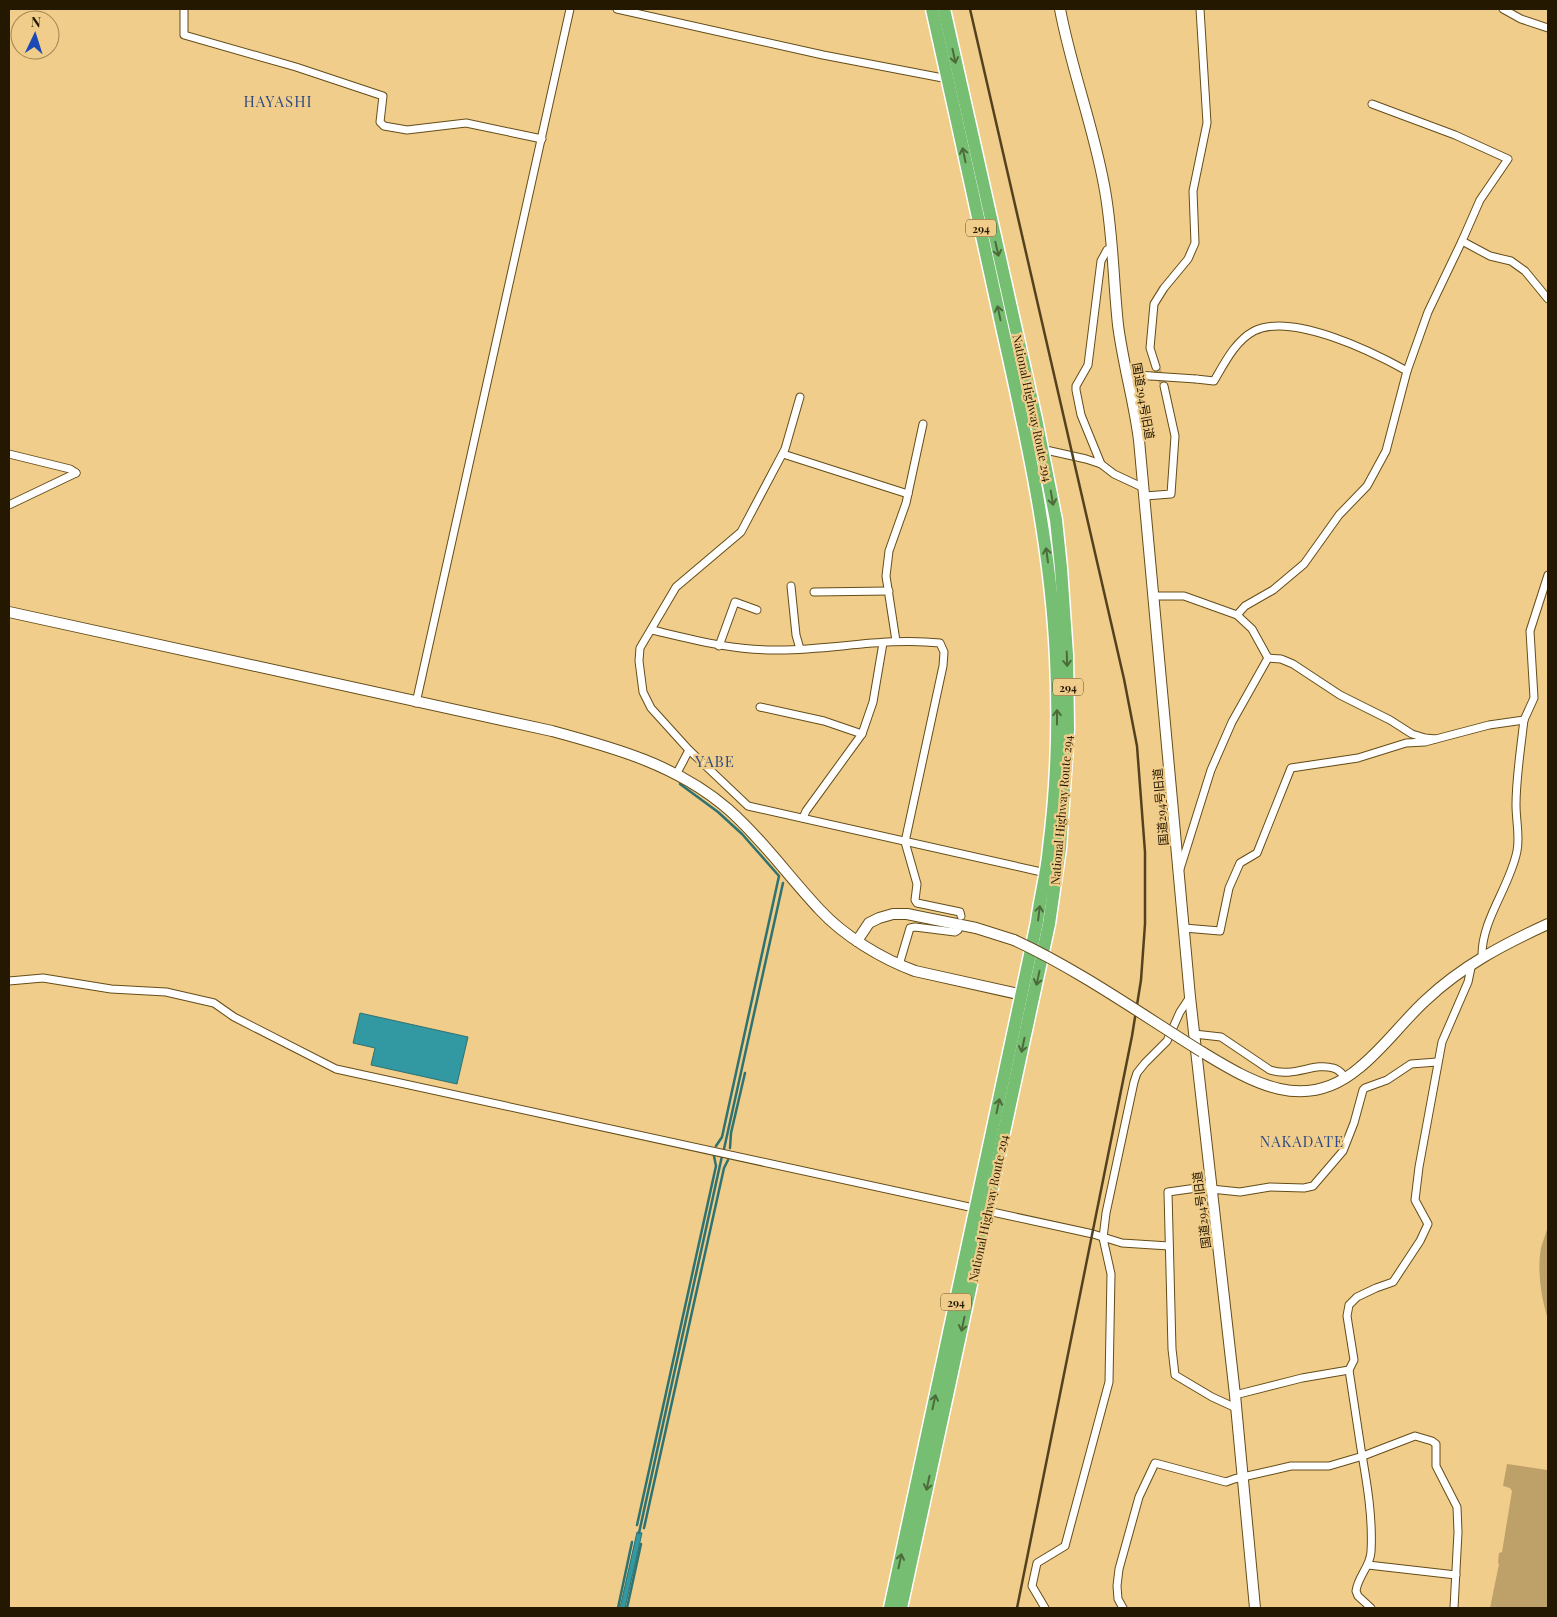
<svg xmlns="http://www.w3.org/2000/svg" width="1557" height="1617" font-family="'Playfair Display','Noto Sans JP',serif">
	<style>
		.green { fill: #bea169 }
		.water { fill: #3298a1; stroke: #2e7271 }
		.lines { fill: none; stroke-linecap: round; stroke-linejoin: round }
		.stream { stroke: #2e7271; stroke-width: 2.5 }
		.street-tunnel { stroke: #c7a96e; stroke-width: 7; stroke-dasharray: 7 3.5; stroke-linecap: butt }
		.street-casing { stroke: #654d19; stroke-width: 9 }
		.secondary-casing { stroke: #654d19; stroke-width: 12 }
		.highway-casing { stroke: #fff; stroke-width: 15 }
		.street { stroke: #fff; stroke-width: 7 }
		.secondary { stroke: #fff; stroke-width: 10 }
		.highway { stroke: #75be72; stroke-width: 12 }
		.rail { stroke: #534120; stroke-width: 2.5 }
		.street-bridge-casing { stroke: #654d19; stroke-width: 9; stroke-linecap: butt }
		.secondary-bridge-casing { stroke: #654d19; stroke-width: 12; stroke-linecap: butt }
		.street-bridge { stroke: #fff; stroke-width: 7 }
		.secondary-bridge { stroke: #fff; stroke-width: 10 }
		.oneway { stroke: #4d6b39 }
		.labels { text-anchor: middle; dominant-baseline: central; stroke-width: 4.5; stroke-linejoin: round; paint-order: stroke }
		.shield { fill: #f0cd8a; stroke: #624e29; stroke-width: 1 }
		.shield-label { font-size: 11px; font-weight: bold; fill: #251800 }
		.street-label { font-size: 12px; fill: #251800; stroke: #f0cd8a }
		.quarter-label { font-size: 15px; letter-spacing: 1px; fill: #304b84; stroke: #f0cd8a }
	</style>
	<rect width="100%" height="100%" fill="#f0cd8a"/>
	<!-- green -->
	<g class="green">
		<path d="M1548,1226v93c-7,-21 -11,-49 -7,-71 2,-7 5,-15 7,-22z"/>
		<polygon points="1548,1457 1548,1608 1490,1608 1499,1564 1498,1563 1499,1553 1502,1552 1512,1491 1510,1488 1503,1486 1507,1464 1547,1470"/>
	</g>
	<!-- water -->
	<g class="water">
		<polygon points="360,1013 468,1037 457,1084 371,1065 375,1048 353,1043"/>
		<polygon points="637,1532 642,1533 625,1608 620,1608"/>
	</g>
	<g class="lines">
		<!-- stream -->
		<g class="stream">
			<polyline points="680,784 718,812 742,834 779,876 722,1137 716,1146"/>
			<polyline points="730,1148 731,1133 745,1073"/>
			<polyline points="724,1149 783,883"/>
			<polyline points="637,1525 716,1166 714,1156"/>
			<polyline points="644,1528 724,1168 728,1160"/>
			<polyline points="639,1533 722,1156"/>
			<polyline points="618,1608 632,1542"/>
			<polyline points="627,1608 641,1544"/>
		</g>
		<!-- street-tunnel -->
		<polyline class="street-tunnel" points="1156,367 1164,386"/>
		<defs>
			<g id="street">
				<polyline points="184,9 184,35 296,67 383,96 380,122 384,126 407,130 466,123 542,139"/>
				<polyline points="617,9 823,55 948,79"/>
				<polyline points="1503,9 1521,19 1548,28"/>
				<polyline points="1462,241 1490,256 1511,261 1525,271 1548,299"/>
				<polyline points="1156,367 1150,348 1154,304 1164,288 1188,259 1195,243 1193,191 1207,123 1200,9"/>
				<polyline points="1127,374 1151,376"/>
				<path d="M1196,379l18,2c10,-17 21,-40 40,-50 38,-19 119,21 153,40"/>
				<polyline points="800,397 785,449 741,532 676,587 640,648 639,661 643,692 651,708 689,750 748,806 1046,873"/>
				<polyline points="1028,446 1086,459 1101,464 1114,474 1144,488"/>
				<polyline points="9,454 70,469 76,473"/>
				<polyline points="783,454 908,494"/>
				<polyline points="1101,464 1081,415 1076,390 1076,386 1088,365 1101,261 1107,250 1111,248"/>
				<polyline points="1145,496 1171,494 1175,436 1164,386"/>
				<polyline points="9,505 76,473"/>
				<polyline points="791,586 796,635 800,649"/>
				<polyline points="814,592 889,591"/>
				<polyline points="1153,596 1184,596 1237,615 1252,629 1268,658"/>
				<polyline points="1237,615 1245,606 1273,590 1304,564 1339,515 1367,486 1386,451 1407,371 1428,312 1462,241 1480,200 1508,159 1455,135 1372,104"/>
				<path d="M652,630c42,10 83,21 128,20 53,0 106,-13 160,-7l4,9 -1,14 -38,176 12,42 -2,16 2,3 43,9 1,4"/>
				<polyline points="896,641 886,576 889,551 906,503 923,424"/>
				<polyline points="719,646 735,602 757,610"/>
				<polyline points="1268,658 1281,659 1293,664 1340,695 1390,720 1412,734 1425,738 1436,739 1489,725 1524,720"/>
				<polyline points="416,703 570,9"/>
				<polyline points="760,707 824,721 862,734"/>
				<polyline points="677,773 689,750"/>
				<polyline points="803,818 806,811 862,734 873,702 883,643"/>
				<polyline points="1180,869 1211,770 1232,722 1268,658"/>
				<polyline points="1184,928 1220,931 1229,888 1240,863 1257,853 1291,768 1358,758 1406,743 1425,742 1436,739"/>
				<path d="M1482,957c-1,-37 28,-70 35,-106 3,-15 -1,-30 -1,-46 0,-25 4,-51 7,-77l1,-8 10,-22 -4,-67 18,-56"/>
				<polyline points="899,965 910,928 915,927 955,932 958,930"/>
				<polyline points="9,981 43,978 111,989 166,992 214,1003 234,1017 336,1069 1093,1234 1122,1243 1169,1246"/>
				<path d="M1194,1034l27,3 49,33c24,8 44,-8 63,-2 6,1 9,6 13,10"/>
				<polyline points="1211,1186 1168,1192 1172,1349 1175,1375 1212,1397 1236,1408"/>
				<polyline points="1211,1189 1240,1192 1270,1187 1304,1188 1313,1186 1343,1151 1354,1123 1363,1090 1365,1088 1387,1080 1411,1064 1437,1062"/>
				<polyline points="1235,1395 1302,1378 1349,1370"/>
				<polyline points="1368,1565 1456,1575"/>
				<polyline points="1045,1608 1032,1586 1037,1563 1065,1546 1109,1382 1111,1274 1103,1238 1106,1213 1134,1082 1137,1073 1145,1063 1167,1041 1180,1012 1190,997"/>
				<polyline points="1123,1608 1118,1599 1117,1586 1119,1569 1139,1497 1155,1463 1226,1482 1234,1479 1291,1466 1329,1466 1363,1456 1415,1436 1432,1441 1436,1444 1436,1466 1457,1507 1458,1532 1454,1608"/>
				<path d="M1371,1608l-13,-12 -2,-5c2,-15 14,-24 15,-39 2,-34 -4,-69 -10,-103 -4,-26 -8,-53 -12,-79l5,-10 -7,-44 2,-11 8,-8 19,-9 17,-6 27,-41 8,-17 -13,-24 4,-33 23,-125 26,-60 4,-19"/>
			</g>
			<g id="secondary">
				<path d="M1060,9c11,59 33,116 44,176 9,46 9,93 14,140 5,39 16,76 21,115l51,557 45,398 20,213"/>
				<path d="M9,612l543,119c63,17 125,34 176,78 34,30 61,68 92,101 24,26 62,49 95,61l112,25"/>
				<polyline points="857,941 869,923 879,918 893,914 907,914 976,928 1014,940"/>
				<path d="M1202,1052c51,31 103,62 157,16 25,-20 44,-47 67,-68 36,-34 78,-56 122,-76"/>
			</g>
			<g id="highway">
				<path d="M890,1608l147,-686c3,-25 10,-49 12,-74 8,-63 10,-127 7,-190 -5,-110 -28,-215 -52,-322 -23,-109 -48,-218 -72,-327"/>
				<polyline points="901,1608 1049,924 1060,848 1068,729 1067,655 1061,568 1056,520 1036,419 944,9"/>
			</g>
		</defs>
		<!-- street casing -->
		<use href="#street" class="street-casing"/>
		<!-- secondary casing -->
		<use href="#secondary" class="secondary-casing"/>
		<!-- highway casing -->
		<use href="#highway" class="highway-casing"/>
		<!-- street -->
		<use href="#street" class="street"/>
		<!-- secondary -->
		<use href="#secondary" class="secondary"/>
		<!-- highway -->
		<use href="#highway" class="highway"/>
		<!-- rail -->
		<polyline class="rail" points="970,9 1124,679 1137,746 1145,852 1145,924 1141,980 1132,1036 1017,1608"/>
		<defs>
			<polyline id="street-bridge" points="1151,376 1196,379"/>
			<path id="secondary-bridge" d="M1014,940c65,30 127,74 188,112"/>
		</defs>
		<!-- street-bridge casing -->
		<use href="#street-bridge" class="street-bridge-casing"/>
		<!-- secondary-bridge casing -->
		<use href="#secondary-bridge" class="secondary-bridge-casing"/>
		<!-- street-bridge -->
		<use href="#street-bridge" class="street-bridge"/>
		<!-- secondary-bridge -->
		<use href="#secondary-bridge" class="secondary-bridge"/>
	</g>
	<!-- one-way arrows -->
	<defs><path id="oneway-shaft" d="M-6 0H5M1.5-3L5.5 0L1.5 3" fill="none" stroke-width="1.6" stroke-linecap="round" stroke-linejoin="round" transform="scale(1.25)"/></defs>
	<g class="oneway">
		<use href="#oneway-shaft" transform="translate(954 56) rotate(78)"/>
		<use href="#oneway-shaft" transform="translate(964 155) rotate(-102)"/>
		<use href="#oneway-shaft" transform="translate(997 249) rotate(77)"/>
		<use href="#oneway-shaft" transform="translate(999 313) rotate(-102)"/>
		<use href="#oneway-shaft" transform="translate(1052 498) rotate(80)"/>
		<use href="#oneway-shaft" transform="translate(1047 555) rotate(-98)"/>
		<use href="#oneway-shaft" transform="translate(1067 659) rotate(88)"/>
		<use href="#oneway-shaft" transform="translate(1057 717) rotate(-90)"/>
		<use href="#oneway-shaft" transform="translate(1039 913) rotate(-83)"/>
		<use href="#oneway-shaft" transform="translate(1038 978) rotate(102)"/>
		<use href="#oneway-shaft" transform="translate(1023 1045) rotate(102)"/>
		<use href="#oneway-shaft" transform="translate(998 1106) rotate(-78)"/>
		<use href="#oneway-shaft" transform="translate(963 1324) rotate(102)"/>
		<use href="#oneway-shaft" transform="translate(934 1402) rotate(-78)"/>
		<use href="#oneway-shaft" transform="translate(928 1483) rotate(102)"/>
		<use href="#oneway-shaft" transform="translate(900 1561) rotate(-78)"/>
	</g>
	<g class="labels">
		<!-- shield labels -->
		<g class="shield">
			<rect x="966" y="219.5" width="30" height="17" rx="4"/>
			<rect x="1053" y="678.5" width="30" height="17" rx="4"/>
			<rect x="941" y="1293.5" width="30" height="17" rx="4"/>
		</g>
		<g class="shield-label">
			<text x="981" y="228">294</text>
			<text x="1068" y="687">294</text>
			<text x="956" y="1302">294</text>
		</g>
		<!-- street labels -->
		<g class="street-label">
			<text transform="translate(1144 401) rotate(80)">国道294号旧道</text>
			<text transform="translate(1033 408) rotate(78)">National Highway Route 294</text>
			<text transform="translate(1160 807) rotate(-95)">国道294号旧道</text>
			<text transform="translate(1061 810) rotate(-85)">National Highway Route 294</text>
			<text transform="translate(988 1208) rotate(-78)">National Highway Route 294</text>
			<text transform="translate(1201 1210) rotate(-97)">国道294号旧道</text>
		</g>
		<!-- quarter labels -->
		<g class="quarter-label">
			<text x="278" y="101">HAYASHI</text>
			<text x="715" y="761">YABE</text>
			<text x="1302" y="1141">NAKADATE</text>
		</g>
	</g>
	<!-- border -->
	<rect width="1557" height="1617" fill="none" stroke="#251800" stroke-width="20"/>
	<!-- north arrow -->
	<g transform="translate(35 35) rotate(4)"><circle r="24" fill="#f0cd8a" stroke="#9f8553"/>
	<path d="M0-4L9 19L0 12L-9 19Z" fill="#1b4ab7"/>
	<text y="-8" font-size="14" font-weight="bold" text-anchor="middle" fill="#251800">N</text>
	</g>
</svg>
